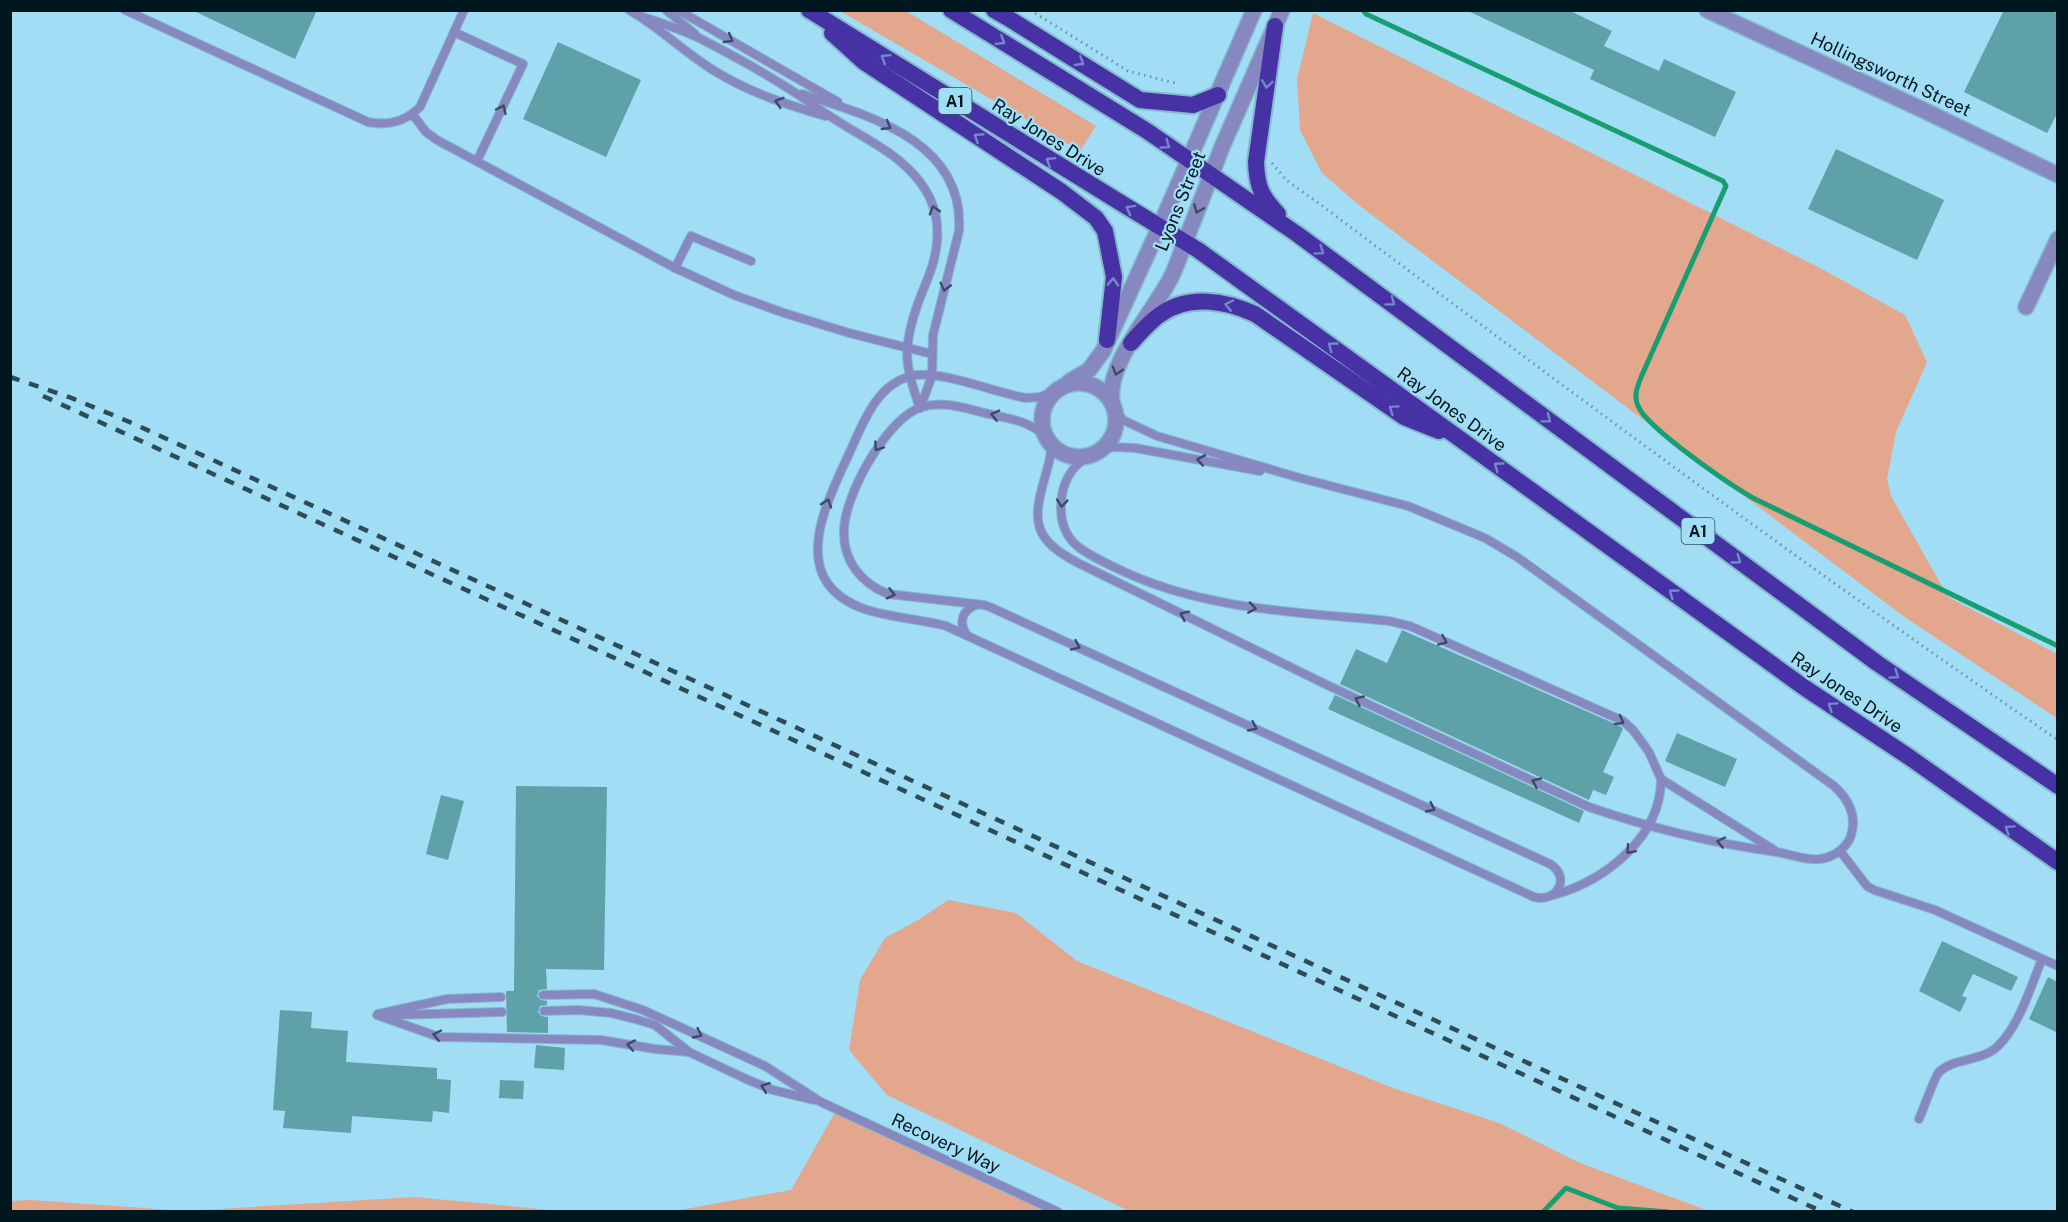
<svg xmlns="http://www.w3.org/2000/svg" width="2068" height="1222" font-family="'Public Sans',sans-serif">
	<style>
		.green { fill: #e3a78e }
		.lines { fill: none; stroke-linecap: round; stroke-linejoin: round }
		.stream { stroke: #179e71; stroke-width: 5 }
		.building { fill: #5fa1a8 }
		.service-casing { stroke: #84b9ce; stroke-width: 10 }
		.minor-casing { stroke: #84b9ce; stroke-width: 18 }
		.tertiary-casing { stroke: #84b9ce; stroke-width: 18 }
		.trunk-casing { stroke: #84b9ce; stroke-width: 20 }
		.path { stroke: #6897a8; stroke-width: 3; stroke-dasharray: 1.5 4.5; stroke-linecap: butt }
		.service { stroke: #8788c0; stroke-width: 8 }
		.minor { stroke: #8788c0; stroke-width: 15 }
		.tertiary { stroke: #8788c0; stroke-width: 15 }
		.trunk { stroke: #4732a5; stroke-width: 16 }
		.rail { stroke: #2c4c58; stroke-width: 4.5; stroke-dasharray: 10 10; stroke-linecap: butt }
		.oneway { stroke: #3d4a67 }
		.oneway2 { stroke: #7488cc }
		.labels { text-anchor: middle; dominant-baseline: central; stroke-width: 4.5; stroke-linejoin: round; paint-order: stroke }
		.shield { fill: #a1ddf4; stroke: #31525f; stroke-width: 1.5 }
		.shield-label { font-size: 16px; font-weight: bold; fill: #01171f }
		.street-label { font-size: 18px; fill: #01171f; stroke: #a1ddf4 }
	</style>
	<rect width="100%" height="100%" fill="#a1ddf4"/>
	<!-- green -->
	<g class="green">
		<polygon points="840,11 906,11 1096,126 1080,151"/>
		<polygon points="1313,13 1822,269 1905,315 1927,362 1896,432 1887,479 1891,496 1948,597 2057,654 2057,718 1906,618 1360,206 1322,173 1300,130 1297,79"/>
		<polygon points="948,900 1016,913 1077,961 1393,1088 1499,1123 1580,1163 1709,1211 1129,1211 887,1095 849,1050 860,980 885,938 920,919"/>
		<polygon points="837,1109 1058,1212 669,1212 791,1190"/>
		<polygon points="414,1197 562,1211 10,1211 11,1201 31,1200 186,1211"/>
	</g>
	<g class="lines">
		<!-- stream -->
		<g class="stream">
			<path d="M1363,10l3,4 357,167 3,5 -84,189c-4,10 -9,20 -4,31 9,22 91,78 115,92l305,148"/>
			<polyline points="1543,1212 1566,1188 1618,1208 1668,1212"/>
		</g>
	</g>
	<!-- building -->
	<g class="building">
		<polygon points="192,10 317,10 295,59"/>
		<polygon points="1466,10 1568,10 1612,31 1604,46 1659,71 1664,59 1736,92 1715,137 1590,79 1594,70"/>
		<polygon points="2004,10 2050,10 2058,14 2058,112 2047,133 1964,92"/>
		<polygon points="558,42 641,80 606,157 523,119"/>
		<polygon points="1836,149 1944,200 1917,260 1808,209"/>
		<polygon points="1402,630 1620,726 1623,729 1603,772 1614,777 1606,795 1593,790 1589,800 1340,684 1356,649 1387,663"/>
		<polygon points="1335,695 1584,811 1579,823 1328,709"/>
		<polygon points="1677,733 1737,759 1725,787 1665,761"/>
		<polygon points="516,786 607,787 604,970 546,969 547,989 539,990 537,996 541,1000 547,1001 547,1005 540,1006 538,1012 541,1016 548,1017 548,1033 507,1032 506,991 514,991"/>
		<polygon points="441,795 464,801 448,860 426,854"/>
		<polygon points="1942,941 2018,977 2011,991 1973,974 1962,996 1967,998 1960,1012 1919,991"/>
		<polygon points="2048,977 2058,982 2058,1033 2029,1019"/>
		<polygon points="280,1010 312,1012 311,1028 348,1031 346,1062 437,1068 437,1079 451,1080 449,1113 433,1111 432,1122 352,1116 351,1133 283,1128 285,1111 273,1110"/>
		<polygon points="536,1045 565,1048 564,1070 534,1068"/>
		<polygon points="500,1080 524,1081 523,1099 499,1098"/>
	</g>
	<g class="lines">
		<defs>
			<g id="service">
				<path d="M125,10l243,112c20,4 37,0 52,-15l44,-97"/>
				<path d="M629,10c30,17 55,42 84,60 35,22 72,34 112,46"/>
				<polyline points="666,10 695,34"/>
				<polyline points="678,10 838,102"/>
				<path d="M635,14c22,8 47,15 68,26 31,16 62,33 91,52 14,9 27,19 42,28 29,19 62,33 84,62 13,17 19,37 17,59 -2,26 -12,42 -20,65 -15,43 -12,61 3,102"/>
				<polyline points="454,32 523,64 477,161"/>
				<path d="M802,94c69,22 163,48 157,137l-26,104 -1,41 -12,32"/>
				<polyline points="413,115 426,132 437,140 675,268 734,295 784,313 849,333 932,354"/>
				<polyline points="675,268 691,236 751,261"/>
				<path d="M1047,438c-19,-18 -34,-18 -58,-24 -22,-5 -45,-14 -67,-7 -35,10 -78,89 -78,124 -1,30 17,52 44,63l96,11 6,2 560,257c21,13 8,39 -16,33l-588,-271c-38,-11 -92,-7 -118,-42 -26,-35 4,-94 20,-128 14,-30 27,-71 63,-80 29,-7 84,17 115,22l14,-1 19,-8"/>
				<path d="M1051,444c1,11 -3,22 -6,33 -13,45 -12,62 33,86l247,121 264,123c61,21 123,36 187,45 15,2 29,9 44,7 15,-2 30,-13 32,-28 4,-18 -5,-33 -18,-45l-317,-229 -32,-19 -77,-32 -108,-28 -143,-42 -34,-16 -8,-11"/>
				<polyline points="1098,452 1112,447 1135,448 1260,471"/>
				<path d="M1090,456c-20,10 -29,29 -29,52 0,36 25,45 53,59 86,43 182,45 275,54l21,5 213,95 10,9 16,22 12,27 113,71"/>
				<path d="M967,635c-9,-12 -5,-25 9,-30"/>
				<polyline points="1840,851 1867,886 1874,890 1935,910 2058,966"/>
				<path d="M1554,895c52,-15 107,-58 107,-116"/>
				<polyline points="543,995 594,994 643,1010 765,1066 821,1102 1058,1212"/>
				<polyline points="544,1011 578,1010 611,1013 635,1019 655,1025 689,1052 746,1079 773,1090 814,1100"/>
				<polyline points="378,1014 447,999 501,997"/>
				<polyline points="377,1015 439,1037 601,1040 655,1049 689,1052"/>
				<polyline points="393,1015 502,1012"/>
				<path d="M1919,1119c4,-9 16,-43 20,-47 16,-15 43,-10 59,-26 21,-20 33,-60 44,-87"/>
			</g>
			<g id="minor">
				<polyline points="1707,10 1921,109 2058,175"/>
				<polyline points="2026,307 2058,239"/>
				<polyline points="1069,382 1089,370 1103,351 1160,226"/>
				<circle cx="1079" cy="420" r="37"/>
				<path d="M1112,401c-6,-36 40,-88 57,-120 7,-12 11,-26 16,-39"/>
			</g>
			<g id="tertiary">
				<polyline points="1160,226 1254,10"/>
				<polyline points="1185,242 1222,147 1282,10"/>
			</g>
			<g id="trunk">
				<path d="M809,10c130,81 259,161 389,240l607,438 104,69 149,105"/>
				<polyline points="951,10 1147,131 1297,234 1877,663 2058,786"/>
				<polyline points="994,10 1008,18 1140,100 1193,105 1218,95"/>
				<path d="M1275,26l-19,136c1,25 5,34 22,52"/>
				<polyline points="832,33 864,62 1062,192 1096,218 1105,231 1114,277 1107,340"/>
				<path d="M1131,343c9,-10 19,-22 30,-29 28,-20 65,-13 94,0l149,103 35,14"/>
			</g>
		</defs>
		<!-- service casing -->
		<use href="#service" class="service-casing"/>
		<!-- minor casing -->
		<use href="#minor" class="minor-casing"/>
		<!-- tertiary casing -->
		<use href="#tertiary" class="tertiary-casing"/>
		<!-- trunk casing -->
		<use href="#trunk" class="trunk-casing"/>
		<!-- path -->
		<g class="path">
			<polyline points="1030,10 1128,71 1175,83 1175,87"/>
			<path d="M1272,163l14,17 35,25c243,182 486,363 737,535"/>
		</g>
		<!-- service -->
		<use href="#service" class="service"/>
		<!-- minor -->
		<use href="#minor" class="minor"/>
		<!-- tertiary -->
		<use href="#tertiary" class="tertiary"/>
		<!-- trunk -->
		<use href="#trunk" class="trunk"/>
		<!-- rail -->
		<g class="rail">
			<polyline points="10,377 69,397 132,423 1853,1212"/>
			<polyline points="43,396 1823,1212"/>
		</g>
	</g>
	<!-- one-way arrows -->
	<defs><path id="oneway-chevron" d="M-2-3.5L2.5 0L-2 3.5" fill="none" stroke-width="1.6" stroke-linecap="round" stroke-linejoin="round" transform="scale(1.5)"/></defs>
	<g class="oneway">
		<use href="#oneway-chevron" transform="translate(729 39) rotate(31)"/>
		<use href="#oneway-chevron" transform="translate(779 102) rotate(-162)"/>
		<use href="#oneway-chevron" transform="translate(502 109) rotate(-65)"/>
		<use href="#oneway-chevron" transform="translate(887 126) rotate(30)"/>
		<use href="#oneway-chevron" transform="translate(1198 209) rotate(112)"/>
		<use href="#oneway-chevron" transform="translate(934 210) rotate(-107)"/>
		<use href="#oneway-chevron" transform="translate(945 287) rotate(104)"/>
		<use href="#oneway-chevron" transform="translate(1117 371) rotate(107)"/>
		<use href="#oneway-chevron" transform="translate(995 415) rotate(-167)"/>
		<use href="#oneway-chevron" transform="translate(878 447) rotate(124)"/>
		<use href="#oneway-chevron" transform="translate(1201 460) rotate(-170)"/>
		<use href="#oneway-chevron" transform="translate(827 503) rotate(-72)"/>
		<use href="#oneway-chevron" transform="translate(1062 503) rotate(95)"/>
		<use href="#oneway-chevron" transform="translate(891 594) rotate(14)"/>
		<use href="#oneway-chevron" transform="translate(1252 608) rotate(9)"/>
		<use href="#oneway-chevron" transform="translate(1184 615) rotate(-154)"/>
		<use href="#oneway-chevron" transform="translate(1443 641) rotate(24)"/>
		<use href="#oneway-chevron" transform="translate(1076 646) rotate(25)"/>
		<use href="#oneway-chevron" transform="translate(1359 700) rotate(-155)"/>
		<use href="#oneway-chevron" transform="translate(1620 721) rotate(29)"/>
		<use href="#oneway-chevron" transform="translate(1253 727) rotate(25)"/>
		<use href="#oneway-chevron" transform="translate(1536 782) rotate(-155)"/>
		<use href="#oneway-chevron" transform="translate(1431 808) rotate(25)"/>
		<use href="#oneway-chevron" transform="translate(1721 842) rotate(-168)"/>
		<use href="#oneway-chevron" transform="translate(1630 850) rotate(131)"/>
		<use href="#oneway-chevron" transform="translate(698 1034) rotate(25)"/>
		<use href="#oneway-chevron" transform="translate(437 1035) rotate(-168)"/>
		<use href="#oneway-chevron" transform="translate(631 1045) rotate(-169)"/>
		<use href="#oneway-chevron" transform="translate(765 1087) rotate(-159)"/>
	</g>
	<g class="oneway2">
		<use href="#oneway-chevron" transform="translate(1001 41) rotate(32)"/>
		<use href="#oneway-chevron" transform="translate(885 58) rotate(-148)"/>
		<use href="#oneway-chevron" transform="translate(1080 62) rotate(32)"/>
		<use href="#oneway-chevron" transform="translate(1267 84) rotate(98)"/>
		<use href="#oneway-chevron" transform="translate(978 137) rotate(-147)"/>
		<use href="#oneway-chevron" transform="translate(1166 145) rotate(35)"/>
		<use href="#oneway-chevron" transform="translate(1050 161) rotate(-148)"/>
		<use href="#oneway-chevron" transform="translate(1130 209) rotate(-151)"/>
		<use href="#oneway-chevron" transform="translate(1320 251) rotate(35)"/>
		<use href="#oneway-chevron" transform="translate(1113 282) rotate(-87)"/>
		<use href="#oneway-chevron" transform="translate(1391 302) rotate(37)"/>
		<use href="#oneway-chevron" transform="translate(1229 305) rotate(-168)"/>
		<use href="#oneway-chevron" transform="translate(1332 346) rotate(-144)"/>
		<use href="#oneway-chevron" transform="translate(1393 409) rotate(-145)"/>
		<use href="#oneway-chevron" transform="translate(1547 419) rotate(37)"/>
		<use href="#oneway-chevron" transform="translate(1498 466) rotate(-144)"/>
		<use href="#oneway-chevron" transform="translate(1737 560) rotate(36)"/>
		<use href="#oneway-chevron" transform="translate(1673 593) rotate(-144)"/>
		<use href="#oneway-chevron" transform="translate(1895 675) rotate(34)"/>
		<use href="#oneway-chevron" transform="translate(1832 706) rotate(-146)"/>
		<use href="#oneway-chevron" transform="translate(2009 829) rotate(-145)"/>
	</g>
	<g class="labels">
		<!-- shield labels -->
		<g class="shield">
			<rect x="938.5" y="88" width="33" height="26" rx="4.5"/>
			<rect x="1681.5" y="518" width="33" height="26" rx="4.5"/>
		</g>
		<g class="shield-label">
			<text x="955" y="101">A1</text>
			<text x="1698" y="531">A1</text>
		</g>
		<!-- street labels -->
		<g class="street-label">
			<text transform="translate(1891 74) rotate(25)">Hollingsworth Street</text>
			<text transform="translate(1049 137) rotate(32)">Ray Jones Drive</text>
			<text transform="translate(1180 201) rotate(-68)">Lyons Street</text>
			<text transform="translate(1452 409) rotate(36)">Ray Jones Drive</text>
			<text transform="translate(1847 692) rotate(34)">Ray Jones Drive</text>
			<text transform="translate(946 1143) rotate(25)">Recovery Way</text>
		</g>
	</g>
	<!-- border -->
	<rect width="2068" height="1222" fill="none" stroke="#01171f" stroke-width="24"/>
</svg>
